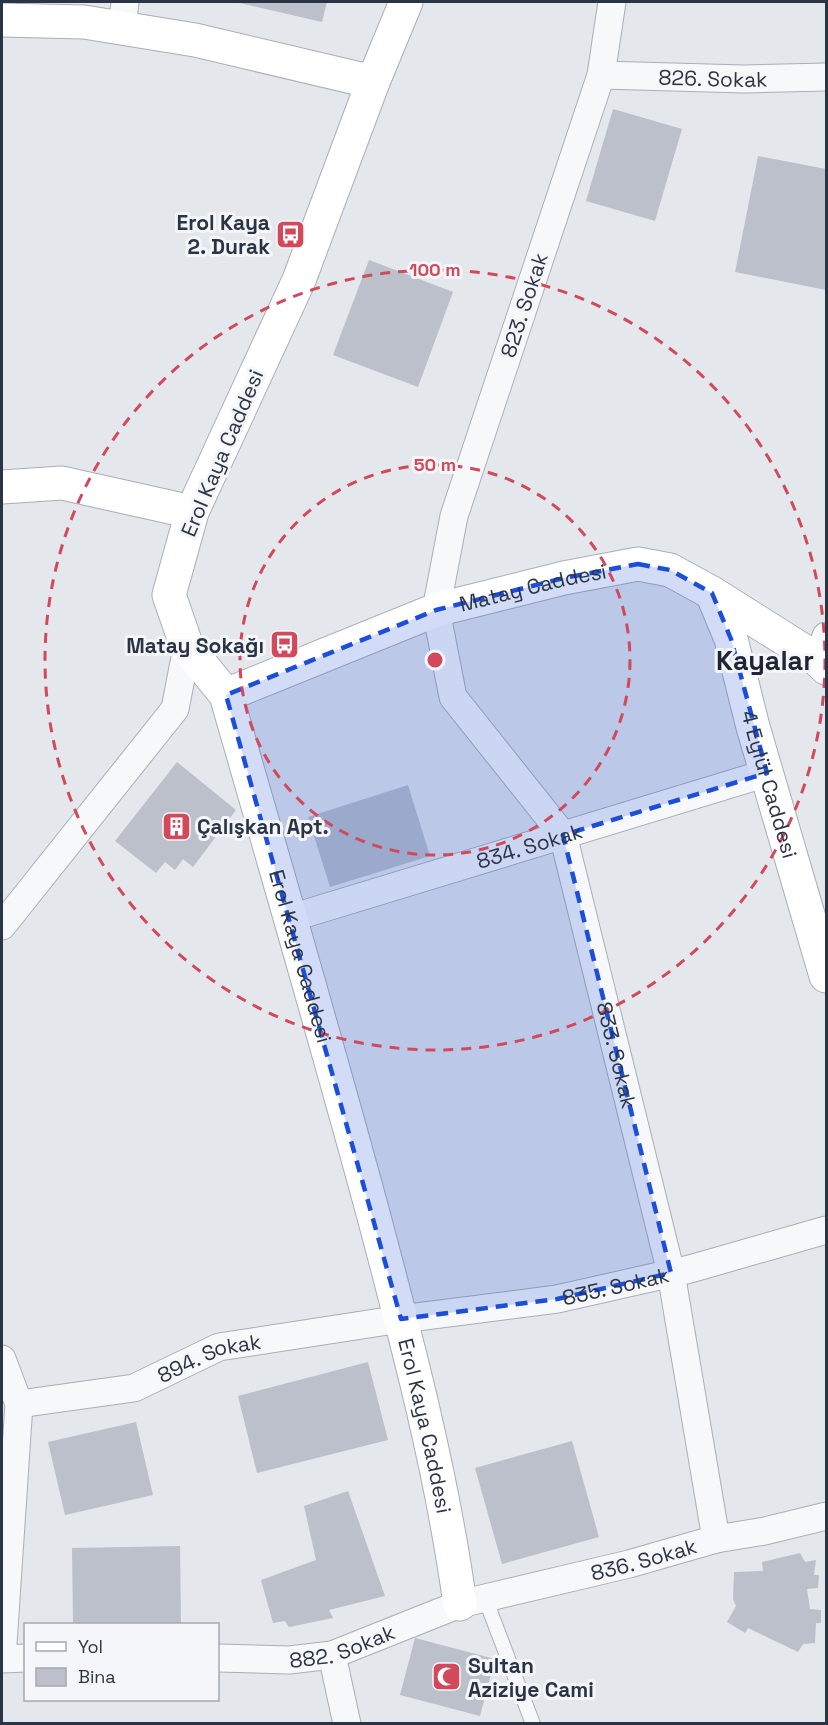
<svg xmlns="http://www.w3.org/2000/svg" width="828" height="1725" font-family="'Space Grotesk',sans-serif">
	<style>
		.building { fill: #bbc0ca }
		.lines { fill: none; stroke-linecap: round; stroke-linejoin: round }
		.lane-casing { stroke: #a9aeb7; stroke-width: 16 }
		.street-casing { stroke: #a9aeb7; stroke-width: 29 }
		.secondary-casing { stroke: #a9aeb7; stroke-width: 35 }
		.lane { stroke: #f7f8fa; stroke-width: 14 }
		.street { stroke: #f7f8fa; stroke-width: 27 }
		.secondary { stroke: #fff; stroke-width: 33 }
		.marked { fill: #1d4ed8; fill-opacity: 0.2; stroke: #1d4ed8; stroke-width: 4.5; stroke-dasharray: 12 8; stroke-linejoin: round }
		.ring { fill: none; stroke: #d1495b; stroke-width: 3; stroke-dasharray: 10 8 }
		.labels { text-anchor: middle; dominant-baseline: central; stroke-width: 6; stroke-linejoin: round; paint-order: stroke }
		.street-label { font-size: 21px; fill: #2b3445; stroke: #f4f6f9 }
		.poi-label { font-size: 21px; font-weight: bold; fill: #2b3445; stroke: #f4f6f9; text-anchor: end }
		.district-label { font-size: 27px; font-weight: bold; fill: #1d2536; stroke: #f4f6f9 }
		.centre { fill: #d1495b; stroke: #f4f6f9; stroke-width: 3 }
		.ring-label { font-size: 18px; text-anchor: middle; font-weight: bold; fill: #d1495b; stroke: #f4f6f9; stroke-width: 6; stroke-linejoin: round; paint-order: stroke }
	</style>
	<rect width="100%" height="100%" fill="#e4e7ec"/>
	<!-- building -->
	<g class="building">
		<polygon points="235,2 327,2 322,22"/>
		<polygon points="613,109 682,129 655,221 586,201"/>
		<polygon points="758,156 826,169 826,290 735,272"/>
		<polygon points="369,260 453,292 418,387 333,355"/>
		<polygon points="177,762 236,810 193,867 183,859 175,870 165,862 156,873 115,841"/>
		<polygon points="408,785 430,856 330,887 308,817"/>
		<polygon points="368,1362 388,1440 257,1473 238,1396"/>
		<polygon points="136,1422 153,1495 65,1515 48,1442"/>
		<polygon points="572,1441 599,1537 502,1564 475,1468"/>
		<polygon points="348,1491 385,1596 329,1610 333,1618 289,1627 285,1621 273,1623 261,1580 316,1560 304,1506"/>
		<polygon points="180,1546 181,1624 73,1624 72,1548"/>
		<polygon points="800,1553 805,1562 816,1560 814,1575 819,1575 818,1588 807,1589 810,1609 821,1610 821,1623 816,1623 815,1643 803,1644 798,1652 748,1628 745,1633 727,1622 736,1606 733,1599 734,1572 763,1571 762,1562"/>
		<polygon points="415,1638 495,1659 480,1716 400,1695"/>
	</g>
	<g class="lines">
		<defs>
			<polyline id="lane" points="485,1598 533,1724"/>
			<g id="street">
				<path id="s1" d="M612,2l-11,73 -147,441 -18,94 17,87 110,138 108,438 45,266"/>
				<polyline points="122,28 125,2"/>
				<path id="s2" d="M601,75l143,4 82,-2"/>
				<polyline points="818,660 826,636"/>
				<path id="s3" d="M291,918l476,-145"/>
				<polyline points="2,926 175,709 187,647"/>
				<polyline points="2,1359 19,1404 2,1659 26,1658"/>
				<path id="s4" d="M19,1404l115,-16 85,-41 182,-28 156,-20 133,-30 136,-39"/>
				<polyline points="332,1655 347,1724"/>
				<path id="s5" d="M218,1658l71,2 43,-5 128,-51 169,-40 87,-25 49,-8 61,-15"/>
			</g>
			<g id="secondary">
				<path id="s6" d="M406,2l-33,80 -74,198 -107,232 -23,83 18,52 39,48c50,174 101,348 148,522 34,128 68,256 86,387"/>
				<polyline points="2,20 84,22 195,40 373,82"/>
				<polyline points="2,487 62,483 192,512"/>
				<path id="s7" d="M712,593l19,46 22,88 73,249"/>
				<path id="s8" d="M226,695l210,-85 128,-32 74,-14 32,6 42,23 106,67 8,8"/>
			</g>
		</defs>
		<!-- lane casing -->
		<use href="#lane" class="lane-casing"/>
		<!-- street casing -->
		<use href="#street" class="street-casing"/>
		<!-- secondary casing -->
		<use href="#secondary" class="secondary-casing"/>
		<!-- lane -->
		<use href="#lane" class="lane"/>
		<!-- street -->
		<use href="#street" class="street"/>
		<!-- secondary -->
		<use href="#secondary" class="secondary"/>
	</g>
	<!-- marked area -->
	<path class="marked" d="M638,564l32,6 42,23 19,46 36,134 -204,62 108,438 -114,26 -156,20 -175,-624 210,-85 128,-32z"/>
	<!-- distance rings -->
	<g class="ring">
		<circle cx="435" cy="660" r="195"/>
		<circle cx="435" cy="660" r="390"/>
	</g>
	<!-- icons -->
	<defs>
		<symbol id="bus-square" viewBox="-11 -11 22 22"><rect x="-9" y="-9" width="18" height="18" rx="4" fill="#d1495b" stroke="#f4f6f9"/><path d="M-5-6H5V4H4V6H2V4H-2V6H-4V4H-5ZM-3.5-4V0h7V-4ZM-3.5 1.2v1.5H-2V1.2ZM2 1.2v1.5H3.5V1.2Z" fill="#fff"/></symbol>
		<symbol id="building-square" viewBox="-11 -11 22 22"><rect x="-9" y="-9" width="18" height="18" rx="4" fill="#d1495b" stroke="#f4f6f9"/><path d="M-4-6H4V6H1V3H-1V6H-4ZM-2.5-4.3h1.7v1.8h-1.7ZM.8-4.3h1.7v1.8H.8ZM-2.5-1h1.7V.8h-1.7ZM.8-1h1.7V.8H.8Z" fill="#fff"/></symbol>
		<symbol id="mosque-square" viewBox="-11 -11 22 22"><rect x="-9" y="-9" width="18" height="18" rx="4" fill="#d1495b" stroke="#f4f6f9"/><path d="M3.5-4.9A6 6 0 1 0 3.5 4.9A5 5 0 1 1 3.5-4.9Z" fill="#fff"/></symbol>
	</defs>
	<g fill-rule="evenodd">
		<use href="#bus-square" x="274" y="218" width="33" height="33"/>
		<use href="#bus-square" x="268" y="628" width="33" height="33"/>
		<use href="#building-square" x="160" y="810" width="33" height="33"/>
		<use href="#mosque-square" x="430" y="1660" width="33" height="33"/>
	</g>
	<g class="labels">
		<!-- street labels -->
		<g class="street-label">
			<text stroke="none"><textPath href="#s2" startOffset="112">826. Sokak</textPath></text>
			<text transform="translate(524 305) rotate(-72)">823. Sokak</text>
			<text transform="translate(222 453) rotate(-67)">Erol Kaya Caddesi</text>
			<text stroke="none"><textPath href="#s8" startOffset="326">Matay Caddesi</textPath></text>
			<text stroke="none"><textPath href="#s7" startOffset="200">4 Eylül Caddesi</textPath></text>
			<text stroke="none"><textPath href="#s3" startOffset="249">834. Sokak</textPath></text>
			<text stroke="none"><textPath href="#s6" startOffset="1028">Erol Kaya Caddesi</textPath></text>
			<text stroke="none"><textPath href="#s1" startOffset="1126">833. Sokak</textPath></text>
			<text stroke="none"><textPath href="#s4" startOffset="612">835. Sokak</textPath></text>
			<text stroke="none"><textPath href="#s4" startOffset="198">894. Sokak</textPath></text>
			<text stroke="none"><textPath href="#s6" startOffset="1514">Erol Kaya Caddesi</textPath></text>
			<text stroke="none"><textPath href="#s5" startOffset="441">836. Sokak</textPath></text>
			<text stroke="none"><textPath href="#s5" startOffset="126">882. Sokak</textPath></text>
		</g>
		<!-- poi labels -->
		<g class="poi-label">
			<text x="270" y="222">Erol Kaya<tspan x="270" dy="24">2. Durak</tspan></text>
			<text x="264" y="645">Matay Sokağı</text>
			<text x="197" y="826" text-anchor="start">Çalışkan Apt.</text>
			<text x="468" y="1665" text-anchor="start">Sultan<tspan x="468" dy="24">Aziziye Cami</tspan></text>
		</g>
		<!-- district labels -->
		<g class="district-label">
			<text x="765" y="660">Kayalar</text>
		</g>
	</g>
	<circle cx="435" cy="660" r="9" class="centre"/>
	<g class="ring-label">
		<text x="435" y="276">100 m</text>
		<text x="435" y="471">50 m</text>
	</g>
	<!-- border -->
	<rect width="828" height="1725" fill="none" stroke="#2b3445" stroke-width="6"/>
	<!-- legend -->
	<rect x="24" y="1623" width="195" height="78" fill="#f4f6f9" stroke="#a4a8b1" stroke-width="1.5"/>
	<rect x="36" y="1642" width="30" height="9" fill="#ffffff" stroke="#a4a8b1" stroke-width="1.5"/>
	<text x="78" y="1653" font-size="18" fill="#2b3445">Yol</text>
	<rect x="36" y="1668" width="30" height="18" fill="#bbc0ca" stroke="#a4a8b1" stroke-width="1.5"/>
	<text x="78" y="1683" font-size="18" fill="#2b3445">Bina</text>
</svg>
